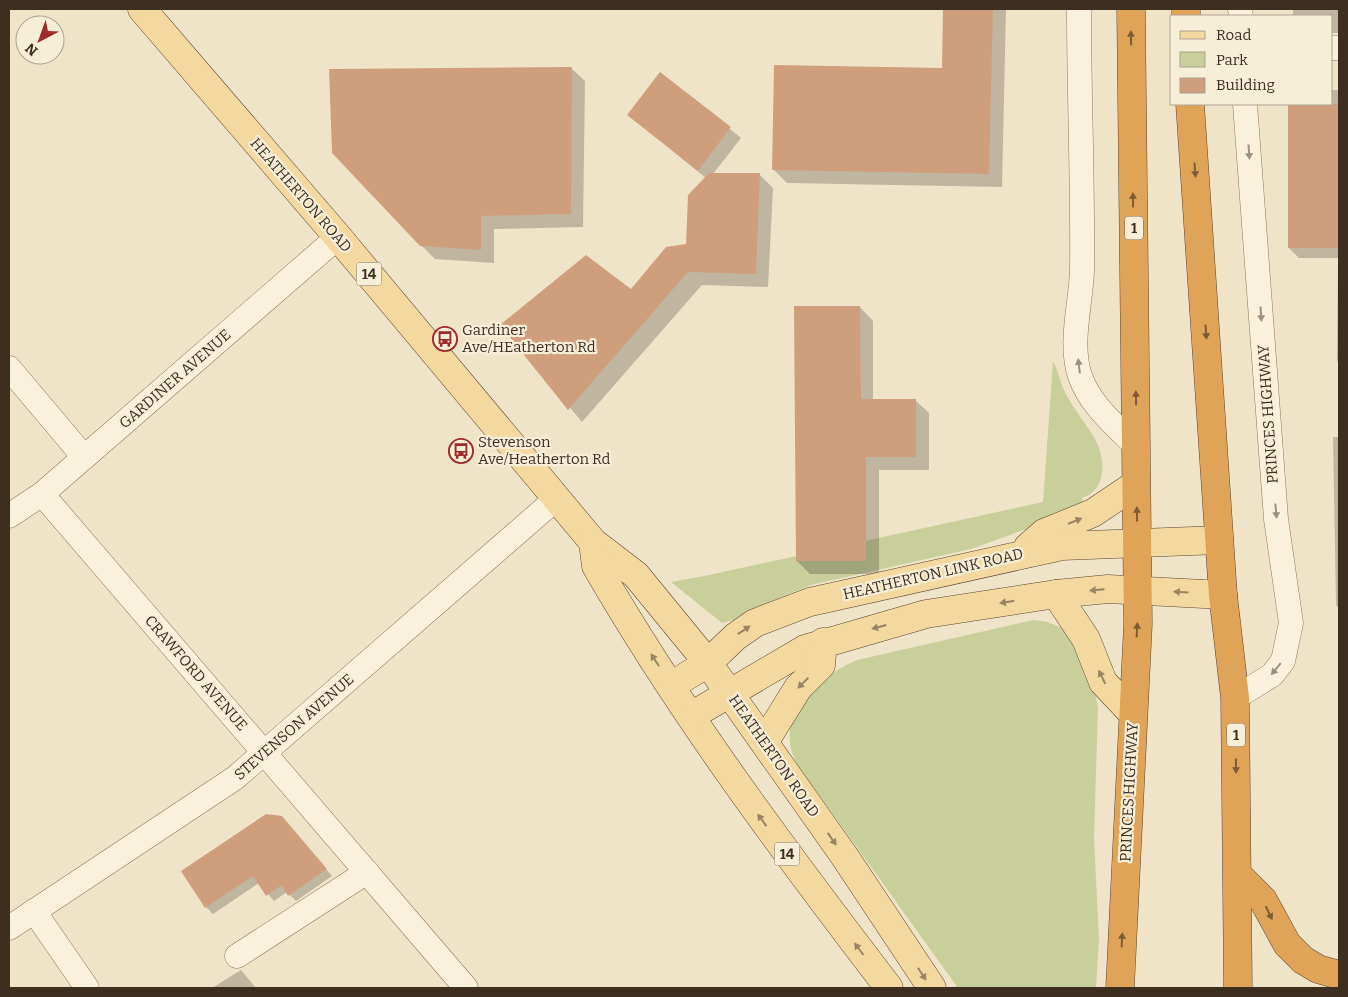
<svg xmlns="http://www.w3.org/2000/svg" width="1348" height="997" font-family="Bitter,serif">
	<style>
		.green { fill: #c9cf9b }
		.shadow { fill: #0003 }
		.building { fill: #cf9f7d }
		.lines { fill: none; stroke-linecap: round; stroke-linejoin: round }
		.minor-casing { stroke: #8d765c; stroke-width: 25 }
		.major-casing { stroke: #5b4430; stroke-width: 29 }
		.highway-casing { stroke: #5b4430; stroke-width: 29 }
		.minor { stroke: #faf1dc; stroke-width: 24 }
		.major { stroke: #f3d9a0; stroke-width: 28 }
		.highway { stroke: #e0a458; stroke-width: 28 }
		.oneway { fill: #7e5d36 }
		.oneway2 { fill: #9c907e }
		.oneway3 { fill: #988460 }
		.labels { text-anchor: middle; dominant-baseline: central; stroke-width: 4.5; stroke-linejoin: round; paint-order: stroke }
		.shield { fill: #f7eed8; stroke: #756857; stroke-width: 1 }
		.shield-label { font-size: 14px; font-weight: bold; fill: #3d2e20 }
		.street-label { font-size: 15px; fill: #3d2e20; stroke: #f7eed8 }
		.poi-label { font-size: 15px; fill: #3d2e20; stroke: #f7eed8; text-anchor: start }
	</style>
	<rect width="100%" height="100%" fill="#f0e4c8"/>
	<!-- green -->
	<g class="green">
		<path d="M1053,361c6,11 7,22 13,33 8,16 21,30 29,45 11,20 12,52 -13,59l3,10 -114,41 -160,36 -32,13 -34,19 -23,6 -51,-41 38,-7 334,-73z"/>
		<path d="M1034,620l14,2 16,7 11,11 18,41 5,27 -4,131 5,100 -3,49h-138l-161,-224c-3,-7 -7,-15 -7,-22 -4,-41 34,-67 67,-82z"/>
	</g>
	<!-- shadow -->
	<g class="shadow">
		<polygon points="927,9 1006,9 1002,187 787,183 773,169 943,70 944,10"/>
		<polygon points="1293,9 1339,9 1339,33 1332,33 1332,16 1293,16"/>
		<polygon points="571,68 585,81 583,227 494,229 494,263 435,259 421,245"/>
		<polygon points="661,73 741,138 713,174 759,174 773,188 768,287 702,285 582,422 502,326 631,291 687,245 706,178 628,115"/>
		<polygon points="1332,90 1339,90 1339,363 1337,361 1338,258 1299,258 1289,248 1289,104 1332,104"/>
		<polygon points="860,307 873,321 873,400 915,400 929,413 929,470 879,470 879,574 810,574 797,561"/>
		<polygon points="1333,437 1339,437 1339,609 1336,605"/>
		<polygon points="288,824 332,876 296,901 287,892 274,901 259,883 213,914 206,907"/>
		<polygon points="241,970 256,988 212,988"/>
	</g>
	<!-- building -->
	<g class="building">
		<polygon points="943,9 993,9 989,174 772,170 774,65 942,68"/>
		<polygon points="572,67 571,214 481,216 481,250 420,246 332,153 329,69"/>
		<polygon points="660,72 731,127 698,171 627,115"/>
		<rect x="1288" y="104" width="51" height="144"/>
		<polygon points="709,173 760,173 756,274 688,272 568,410 500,325 586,255 631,289 666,247 686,244 688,195"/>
		<polygon points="794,306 860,306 861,399 916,399 916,457 866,457 866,561 796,561"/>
		<polygon points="266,814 282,816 327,869 288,896 282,885 266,896 253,876 205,908 181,871"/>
	</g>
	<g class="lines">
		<defs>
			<g id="minor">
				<path d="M1079,9c0,87 4,174 3,261 -1,34 -13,73 -2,106 10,29 35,49 56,70"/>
				<polyline points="1240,9 1241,16"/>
				<polyline points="1332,48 1339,48"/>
				<polyline points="9,368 84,457"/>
				<polyline points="42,494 466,988"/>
				<polyline points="9,516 42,494 338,237"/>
				<polyline points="1235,698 1272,675 1283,661 1291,623 1276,519 1245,104"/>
				<polyline points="34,911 87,988"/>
				<polyline points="9,928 235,778 557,498"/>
				<polyline points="237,956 367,872"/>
			</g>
			<g id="major">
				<polyline points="142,9 338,237 593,542 636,575 708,663 845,857 932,988"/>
				<path d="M593,542l3,24c86,149 189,286 293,422"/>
				<polyline points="1028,547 1044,533 1093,513 1136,484"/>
				<polyline points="1056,594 1086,639 1103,682 1133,714"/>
				<polyline points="672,685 708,663 735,637 755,623 810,602 1062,546 1219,540"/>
				<polyline points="691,716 805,649 926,614 1056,594 1108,589 1223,595"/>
				<polyline points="765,741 798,688 821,665 823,642"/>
			</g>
			<g id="highway">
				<polyline points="1186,9 1186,16"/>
				<polyline points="1190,104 1223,595 1235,698 1238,988"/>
				<polyline points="1238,875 1263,900 1287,944 1303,960 1318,969 1339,975"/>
				<polyline points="1120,988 1138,624 1131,9"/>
			</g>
		</defs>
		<!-- minor casing -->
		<use href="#minor" class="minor-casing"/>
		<!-- major casing -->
		<use href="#major" class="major-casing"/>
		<!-- highway casing -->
		<use href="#highway" class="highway-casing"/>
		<!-- minor -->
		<use href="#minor" class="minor"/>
		<!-- major -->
		<use href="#major" class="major"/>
		<!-- highway -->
		<use href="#highway" class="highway"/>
	</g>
	<!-- one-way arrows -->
	<defs><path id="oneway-solid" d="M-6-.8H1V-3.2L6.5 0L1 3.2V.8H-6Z" transform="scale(1.25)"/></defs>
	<g class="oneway">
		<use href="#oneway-solid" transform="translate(1131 38) rotate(-91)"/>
		<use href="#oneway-solid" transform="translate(1195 170) rotate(86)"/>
		<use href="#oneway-solid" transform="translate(1133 200) rotate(-91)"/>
		<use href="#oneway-solid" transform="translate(1206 332) rotate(86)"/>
		<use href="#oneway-solid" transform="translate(1136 398) rotate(-91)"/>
		<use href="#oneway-solid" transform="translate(1137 514) rotate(-91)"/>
		<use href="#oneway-solid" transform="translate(1137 630) rotate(-87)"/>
		<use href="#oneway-solid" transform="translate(1236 766) rotate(89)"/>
		<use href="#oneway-solid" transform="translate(1269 913) rotate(64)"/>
		<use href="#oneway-solid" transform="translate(1122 940) rotate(-87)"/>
	</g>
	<g class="oneway2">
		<use href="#oneway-solid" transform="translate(1249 152) rotate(86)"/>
		<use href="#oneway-solid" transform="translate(1261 314) rotate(86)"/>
		<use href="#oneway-solid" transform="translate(1079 366) rotate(-97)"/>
		<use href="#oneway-solid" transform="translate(1276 511) rotate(85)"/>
		<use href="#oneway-solid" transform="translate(1276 669) rotate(129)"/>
	</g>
	<g class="oneway3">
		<use href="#oneway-solid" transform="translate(1075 521) rotate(-22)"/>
		<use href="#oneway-solid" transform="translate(1097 590) rotate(175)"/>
		<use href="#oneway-solid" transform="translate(1181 592) rotate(-176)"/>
		<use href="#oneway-solid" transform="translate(1007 602) rotate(171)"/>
		<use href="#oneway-solid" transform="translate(879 627) rotate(165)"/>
		<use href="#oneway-solid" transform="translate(744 630) rotate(-34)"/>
		<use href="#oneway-solid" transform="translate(655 660) rotate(-123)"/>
		<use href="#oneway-solid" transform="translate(1102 677) rotate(-116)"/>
		<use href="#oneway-solid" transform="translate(803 683) rotate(135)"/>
		<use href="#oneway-solid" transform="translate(762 820) rotate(-126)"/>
		<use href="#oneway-solid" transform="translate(832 839) rotate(55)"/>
		<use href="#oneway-solid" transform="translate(859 949) rotate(-127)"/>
		<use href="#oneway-solid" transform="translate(922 974) rotate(57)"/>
	</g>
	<!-- icons -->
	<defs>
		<symbol id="bus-ring" viewBox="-11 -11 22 22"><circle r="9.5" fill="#f7eed8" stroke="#9e2a2b" stroke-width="1.5"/><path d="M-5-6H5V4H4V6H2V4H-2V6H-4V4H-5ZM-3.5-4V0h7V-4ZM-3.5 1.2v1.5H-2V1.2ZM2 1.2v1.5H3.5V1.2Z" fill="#9e2a2b"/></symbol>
	</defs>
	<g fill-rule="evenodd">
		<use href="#bus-ring" x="431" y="325" width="28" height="28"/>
		<use href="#bus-ring" x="447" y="437" width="28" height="28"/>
	</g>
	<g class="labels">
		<!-- shield labels -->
		<g class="shield">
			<rect x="1125" y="216.5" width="18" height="23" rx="4"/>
			<rect x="356.5" y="262.5" width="25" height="23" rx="4"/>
			<rect x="1227" y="723.5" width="18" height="23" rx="4"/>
			<rect x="774.5" y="842.5" width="25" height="23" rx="4"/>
		</g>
		<g class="shield-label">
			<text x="1134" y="228">1</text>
			<text x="369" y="274">14</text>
			<text x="1236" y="735">1</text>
			<text x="787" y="854">14</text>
		</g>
		<!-- street labels -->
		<g class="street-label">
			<text transform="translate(301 195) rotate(49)">HEATHERTON ROAD</text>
			<text transform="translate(175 379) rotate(-41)">GARDINER AVENUE</text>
			<text transform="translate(1268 414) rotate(-94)">PRINCES HIGHWAY</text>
			<text transform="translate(933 574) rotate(-13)">HEATHERTON LINK ROAD</text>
			<text transform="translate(196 673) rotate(49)">CRAWFORD AVENUE</text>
			<text transform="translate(294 727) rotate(-41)">STEVENSON AVENUE</text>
			<text transform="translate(774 756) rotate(55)">HEATHERTON ROAD</text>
			<text transform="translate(1129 792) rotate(-87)">PRINCES HIGHWAY</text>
		</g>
		<!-- poi labels -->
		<g class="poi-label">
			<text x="462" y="330">Gardiner<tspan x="462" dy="17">Ave/HEatherton Rd</tspan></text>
			<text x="478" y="442">Stevenson<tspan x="478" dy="17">Ave/Heatherton Rd</tspan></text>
		</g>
	</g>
	<!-- border -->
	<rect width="1348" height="997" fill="none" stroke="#3d2e20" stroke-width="20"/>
	<!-- legend -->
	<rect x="1170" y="15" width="162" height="90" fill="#f7eed8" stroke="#ada18e"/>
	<rect x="1180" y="31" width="25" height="8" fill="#f3d9a0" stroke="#ada18e"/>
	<text x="1216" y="40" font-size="15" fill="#3d2e20">Road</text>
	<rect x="1180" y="52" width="25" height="15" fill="#c9cf9b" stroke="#ada18e"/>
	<text x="1216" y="65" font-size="15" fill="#3d2e20">Park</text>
	<rect x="1180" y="78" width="25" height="15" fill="#cf9f7d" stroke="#ada18e"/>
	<text x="1216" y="90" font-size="15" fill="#3d2e20">Building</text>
	<!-- north arrow -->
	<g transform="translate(40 40) rotate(221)"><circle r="24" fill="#f7eed8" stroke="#ada18e"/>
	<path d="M0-4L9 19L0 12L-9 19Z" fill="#9e2a2b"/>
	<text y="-8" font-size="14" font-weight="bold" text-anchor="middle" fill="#3d2e20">N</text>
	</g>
</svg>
